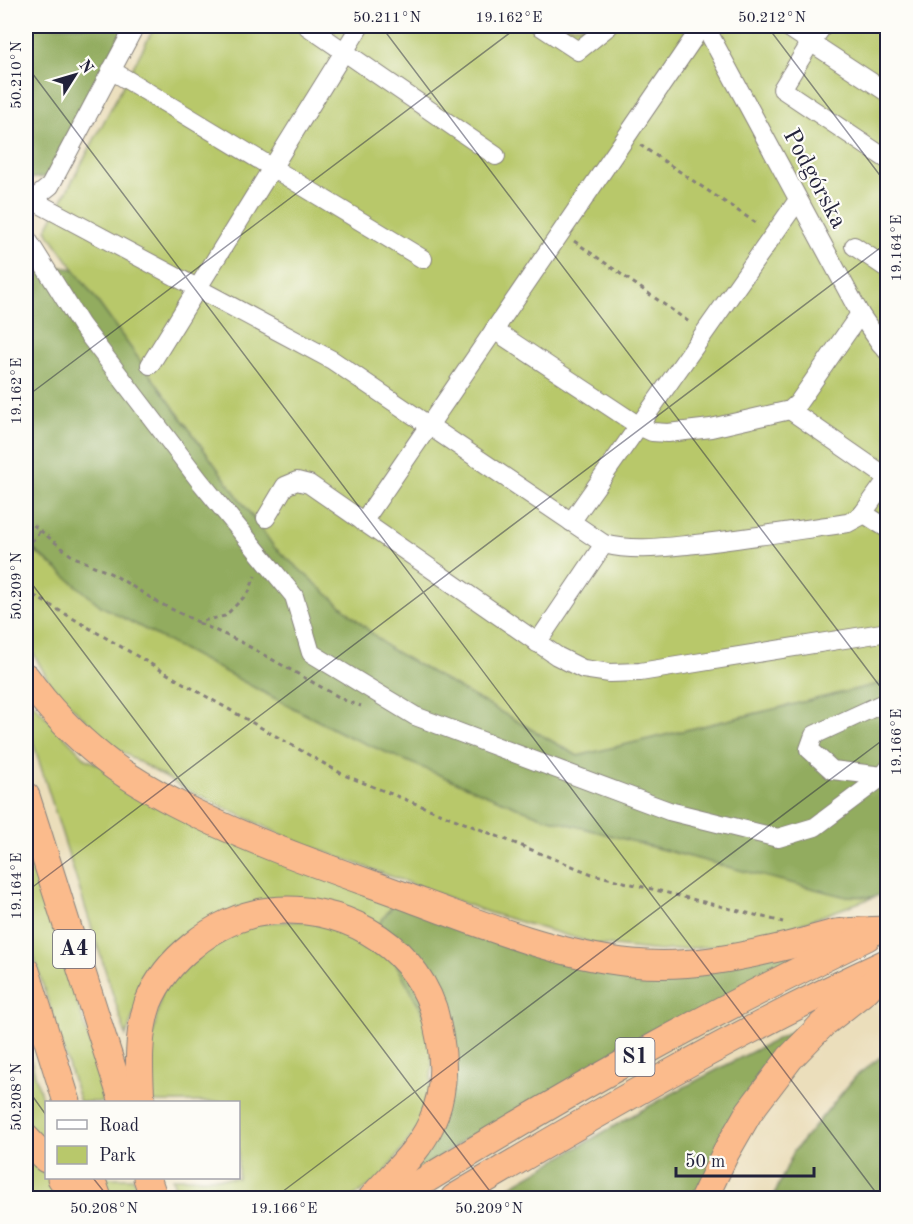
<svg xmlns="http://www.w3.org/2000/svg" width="913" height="1224" font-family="'Old Standard TT',serif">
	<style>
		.green { fill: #b8c86b; stroke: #6d7553; stroke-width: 1.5 }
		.forest { fill: #92ac5f; stroke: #5a674d; stroke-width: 1.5 }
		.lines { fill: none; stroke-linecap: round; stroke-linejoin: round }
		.minor-casing { stroke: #86807b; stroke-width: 20 }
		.highway-casing { stroke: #86807b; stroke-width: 29 }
		.path { stroke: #86807b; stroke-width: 3; stroke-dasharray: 4.5 4.5; stroke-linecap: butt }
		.minor { stroke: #fff; stroke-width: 18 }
		.highway { stroke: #fbbb8c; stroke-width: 27 }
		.ticks { fill: none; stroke: #22223b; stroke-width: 1.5; stroke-opacity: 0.45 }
		.labels { text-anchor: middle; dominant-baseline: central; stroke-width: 4.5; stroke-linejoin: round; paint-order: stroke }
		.shield { fill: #fdfcf7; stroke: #646373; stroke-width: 1.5 }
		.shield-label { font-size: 22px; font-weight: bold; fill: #22223b }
		.street-label { font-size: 24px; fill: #22223b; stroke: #fdfcf7 }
		.neatline { fill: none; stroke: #22223b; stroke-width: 2 }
		.ticks-label { font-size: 15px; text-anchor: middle; fill: #22223b }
	</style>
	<rect width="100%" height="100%" fill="#fdfcf7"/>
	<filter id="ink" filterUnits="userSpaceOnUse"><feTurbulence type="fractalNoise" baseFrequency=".0167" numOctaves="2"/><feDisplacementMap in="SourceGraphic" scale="12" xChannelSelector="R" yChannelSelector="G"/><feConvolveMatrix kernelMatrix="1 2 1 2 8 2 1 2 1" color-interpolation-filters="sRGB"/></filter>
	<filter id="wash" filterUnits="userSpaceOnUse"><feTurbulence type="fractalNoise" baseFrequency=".008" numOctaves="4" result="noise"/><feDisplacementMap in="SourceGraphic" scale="24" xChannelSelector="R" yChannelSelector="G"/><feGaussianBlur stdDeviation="1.35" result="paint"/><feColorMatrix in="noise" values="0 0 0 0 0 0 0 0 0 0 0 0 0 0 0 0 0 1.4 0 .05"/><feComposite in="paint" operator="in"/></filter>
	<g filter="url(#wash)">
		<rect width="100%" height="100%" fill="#ebdebb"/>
		<!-- green -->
		<g class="green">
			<polygon points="155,26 887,26 887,682 578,756 390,649 274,547 46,230"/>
			<polygon points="26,543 37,554 257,689 345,735 644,845 843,896 874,897 748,943 660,951 596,944 487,912 293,840 187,790 112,746 52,687 26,640"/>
			<polygon points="26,696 86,759 396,901 376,928 250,904 134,1013 126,1036 26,720"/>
			<polygon points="26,841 109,1102 80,1102 26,932"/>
			<polygon points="327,920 395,960 434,1035 429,1113 381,1178 351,1198 179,1198 172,1178 238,1178 238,1102 151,1102 145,1074 164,980 231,924"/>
			<polygon points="26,1045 46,1111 46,1146 26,1128"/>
			<path d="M26,1155c15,12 25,26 35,43h-35z"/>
			<polygon points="104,1178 133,1178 140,1198 111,1198"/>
		</g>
		<!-- forest -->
		<g class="forest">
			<polygon points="26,26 125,26 46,177 26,179"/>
			<polygon points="26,262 74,269 274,547 390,649 578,756 887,682 887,892 874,897 843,896 743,871 542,817 487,795 345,735 257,689 101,606 26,543"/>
			<polygon points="396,901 583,960 828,950 552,1097 464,1140 417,1173 394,1185 451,1063 376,928"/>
			<path d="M818,1018l-119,180h-210c52,-28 103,-60 155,-89 57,-32 115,-61 174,-91z"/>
			<polygon points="887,1052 887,1198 773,1198 794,1151 856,1076"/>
		</g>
	</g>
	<g filter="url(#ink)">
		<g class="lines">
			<defs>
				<g id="minor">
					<polyline points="307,26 496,156"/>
					<polyline points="540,26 578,51 609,26"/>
					<polyline points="705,26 860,314 880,343 888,352"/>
					<polyline points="786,26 888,93"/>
					<polyline points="823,26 811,42 782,89 888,160"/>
					<polyline points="111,70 423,259"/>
					<path d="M32,200l300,160 272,184c31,8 61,3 92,0 51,-6 102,-14 152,-21l13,-7 27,-38"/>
					<polyline points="26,205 50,186 135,26"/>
					<polyline points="26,237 81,325 199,480 294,596 311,653 415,716 669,811 778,838 815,827 883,776 888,769"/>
					<polyline points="854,246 888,269"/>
					<polyline points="494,330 639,426 652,432 668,433 711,428 790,410 798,403 860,314"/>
					<polyline points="150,365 360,26"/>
					<polyline points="790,410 888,478"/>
					<polyline points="863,513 888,529"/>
					<polyline points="266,518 285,486 297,481 309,484 557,656 583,669 610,673 640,672 888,632"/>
					<polyline points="363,522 702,26"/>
					<polyline points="571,522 798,200"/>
					<polyline points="537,643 604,544"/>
					<polyline points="883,776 832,770 809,749 814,735 888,701"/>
				</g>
				<g id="highway">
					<path d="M26,677c21,30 48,58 77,81 22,18 47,32 72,45 72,38 150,64 227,92 72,27 153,60 230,68 54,6 110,-6 163,-19 13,-3 27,-8 41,-11 15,-2 31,-2 47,-3"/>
					<polyline points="26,796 123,1102"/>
					<polyline points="26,971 67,1102"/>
					<path d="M141,1102c-2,-32 -4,-67 7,-99 9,-22 25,-42 44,-57 21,-18 50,-32 78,-35 68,-8 140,30 163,97 3,10 5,21 7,31 5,28 3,59 -9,85 -14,30 -39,50 -59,74"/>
					<polyline points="26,1138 46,1159"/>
					<polyline points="61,1178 75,1198"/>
					<polyline points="91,1178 98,1198"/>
					<polyline points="147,1178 154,1198"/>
					<path d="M396,1198c83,-51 166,-101 252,-148 72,-40 145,-77 219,-113"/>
					<path d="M454,1198c142,-84 284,-167 434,-236"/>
					<polyline points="704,1198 726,1152 749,1112 790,1058 823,1024 866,990 883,972"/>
				</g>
			</defs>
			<!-- minor casing -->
			<use href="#minor" class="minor-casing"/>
			<!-- highway casing -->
			<use href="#highway" class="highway-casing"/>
			<!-- path -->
			<g class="path">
				<polyline points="640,145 759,225"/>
				<polyline points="574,241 689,322"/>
				<polyline points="26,519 72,556 114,575 159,603 198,622 225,616 249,592 255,576"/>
				<polyline points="26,549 40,531"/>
				<polyline points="26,591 195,690 344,775 592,874 783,922"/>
				<polyline points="199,623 241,642 346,701 361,706"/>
			</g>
			<!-- minor -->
			<use href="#minor" class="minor"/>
			<!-- highway -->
			<use href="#highway" class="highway"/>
		</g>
	</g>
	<!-- ticks -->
	<path class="ticks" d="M381,26l507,671M767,26l121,160M26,65l854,1133M26,397l493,-371M26,576l469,622M26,892l862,-650M26,1087l20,28M93,1178l16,20M274,1198l614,-462"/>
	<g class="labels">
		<!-- shield labels -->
		<g class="shield">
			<rect x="53" y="930" width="42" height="38" rx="4.5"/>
			<rect x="615.5" y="1038" width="39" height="38" rx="4.5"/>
		</g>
		<g class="shield-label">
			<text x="74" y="949">A4</text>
			<text x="635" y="1057">S1</text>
		</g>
		<!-- street labels -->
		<g class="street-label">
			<text transform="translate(814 179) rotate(62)">Podgórska</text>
		</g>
	</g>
	<!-- margin -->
	<rect width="913" height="1224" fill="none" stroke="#fdfcf7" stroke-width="66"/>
	<!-- legend -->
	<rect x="45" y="1101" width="195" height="78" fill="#fdfcf7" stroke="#a5a5ac" stroke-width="1.5"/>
	<rect x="57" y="1120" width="30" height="9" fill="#ffffff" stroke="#a5a5ac" stroke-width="1.5"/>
	<text x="99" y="1131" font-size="18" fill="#22223b">Road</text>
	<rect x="57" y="1146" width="30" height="18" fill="#b8c86b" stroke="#a5a5ac" stroke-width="1.5"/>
	<text x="99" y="1161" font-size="18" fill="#22223b">Park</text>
	<!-- north arrow -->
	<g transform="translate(75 75) rotate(53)" stroke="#fdfcf7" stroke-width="4.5" paint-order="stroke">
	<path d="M0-4.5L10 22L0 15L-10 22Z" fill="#22223b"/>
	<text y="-9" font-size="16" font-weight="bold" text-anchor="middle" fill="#22223b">N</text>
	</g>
	<!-- scale -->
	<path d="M676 1167v9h138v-9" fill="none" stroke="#22223b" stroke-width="3"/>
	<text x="685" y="1167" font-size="18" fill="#22223b" stroke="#fdfcf7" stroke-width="4.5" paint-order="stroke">50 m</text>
	<rect x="33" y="33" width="847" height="1158" class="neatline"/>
	<g class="ticks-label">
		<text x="387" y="22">50.211°N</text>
		<text x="509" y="22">19.162°E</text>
		<text x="772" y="22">50.212°N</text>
		<text transform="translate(16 75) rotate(-90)" y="5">50.210°N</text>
		<text transform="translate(896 248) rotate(-90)" y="5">19.164°E</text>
		<text transform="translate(16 391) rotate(-90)" y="5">19.162°E</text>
		<text transform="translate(16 586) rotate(-90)" y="5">50.209°N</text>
		<text transform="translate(896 742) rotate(-90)" y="5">19.166°E</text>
		<text transform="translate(16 886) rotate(-90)" y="5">19.164°E</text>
		<text transform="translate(16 1097) rotate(-90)" y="5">50.208°N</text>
		<text x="104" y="1213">50.208°N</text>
		<text x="284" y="1213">19.166°E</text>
		<text x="489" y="1213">50.209°N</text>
	</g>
</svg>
